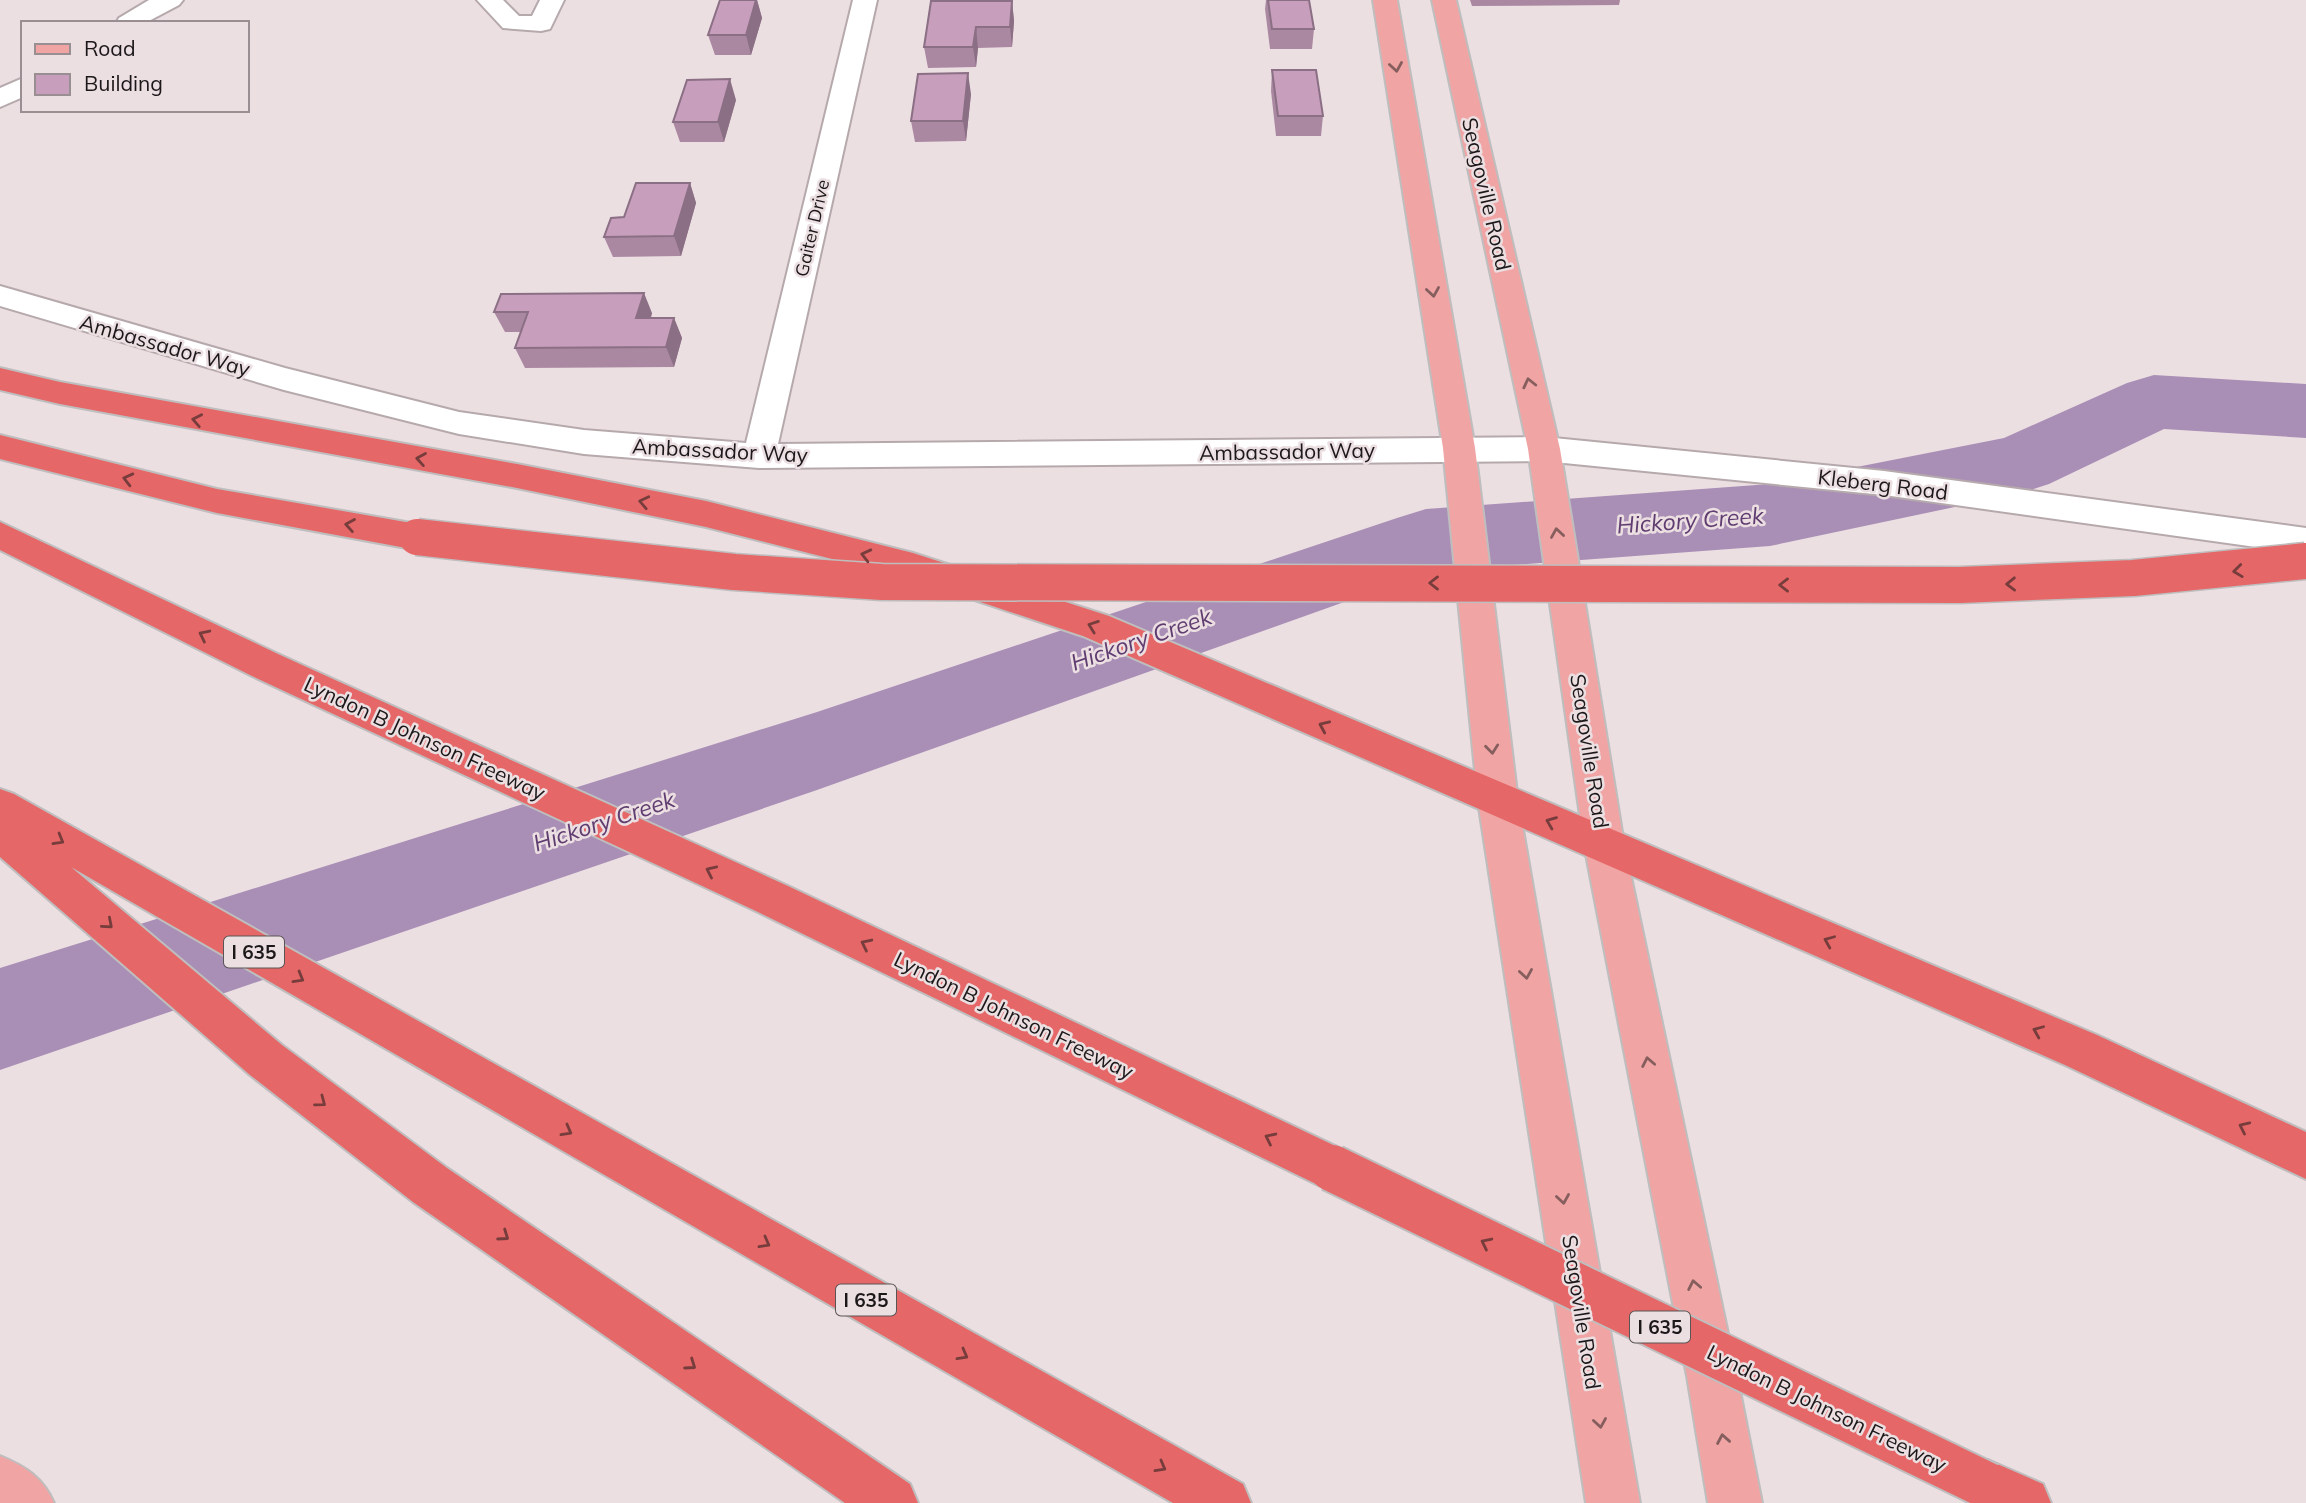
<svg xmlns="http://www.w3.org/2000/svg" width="2306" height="1503" font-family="Mulish,sans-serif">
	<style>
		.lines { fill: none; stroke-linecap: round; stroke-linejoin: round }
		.river { fill: #a98fb6; fill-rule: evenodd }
		.minor-casing { stroke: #b6a9ac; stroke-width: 4 }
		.major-casing { stroke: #bfbebf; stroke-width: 4 }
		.highway-casing { stroke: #bfbebf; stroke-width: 4 }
		.minor { fill: #fff; fill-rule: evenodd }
		.major { fill: #f0a4a4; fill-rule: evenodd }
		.highway { fill: #e66767; fill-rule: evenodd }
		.highway-bridge-far1-casing { stroke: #bfbebf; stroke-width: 39; stroke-linecap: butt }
		.highway-bridge-casing { stroke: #bfbebf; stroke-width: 50; stroke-linecap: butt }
		.highway-bridge-far1 { stroke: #e66767; stroke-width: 36 }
		.highway-bridge { stroke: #e66767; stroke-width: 46 }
		.wall { fill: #ab88a2 }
		.shaded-wall { fill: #8b6f84 }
		.building { fill: #c79ebc; stroke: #8b6f84; stroke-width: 2 }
		.oneway { stroke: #865e5e }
		.oneway2 { stroke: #773c3c }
		.labels { text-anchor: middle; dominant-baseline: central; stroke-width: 5; stroke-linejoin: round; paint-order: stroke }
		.far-street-label { font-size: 18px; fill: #1c1819; stroke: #ecdfe2 }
		.shield { fill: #ecdfe2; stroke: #5a5455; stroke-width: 2 }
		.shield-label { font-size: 19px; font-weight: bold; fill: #1c1819 }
		.street-label { font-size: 21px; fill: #1c1819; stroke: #ecdfe2 }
		.water-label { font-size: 23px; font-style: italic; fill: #603d71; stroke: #ecdfe2 }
	</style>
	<rect width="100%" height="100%" fill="#ecdfe2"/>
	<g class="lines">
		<!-- river -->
		<polygon class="river" points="2154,375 2306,384 2306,438 2164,429 2049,484 2021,493 1770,546 1431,571 817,790 0,1070 0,968 817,712 1397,518 1426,509 1770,484 2004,438 2127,383"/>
		<defs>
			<g id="minor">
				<polygon points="149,0 183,0 179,5 145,23 116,23 119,18"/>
				<polygon points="477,0 503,0 519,16 532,16 540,0 564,0 550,29 541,31 503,28"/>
				<polygon points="853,0 877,0 778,444 1544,437 1884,471 2306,528 2306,554 1884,495 1544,461 759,468 584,454 459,434 284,390 0,306 0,286 285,368 459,412 584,430 746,443"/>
				<polygon points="23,78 23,97 0,107 0,88"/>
			</g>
			<g id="major">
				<polygon points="1373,0 1397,0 1475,448 1518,801 1640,1503 1586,1503 1478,801 1443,448"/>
				<polygon points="1432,0 1456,0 1560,449 1624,844 1737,1376 1762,1503 1708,1503 1687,1376 1584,844 1528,449"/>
				<path d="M0,1456c25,10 43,22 54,47h-54z"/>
			</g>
			<g id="highway">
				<polygon points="0,368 60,382 517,464 706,501 913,553 1109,616 2097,1035 2306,1132 2306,1179 2065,1065 1083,636 911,579 706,527 517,488 60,404 0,390"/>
				<polygon points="0,435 217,489 417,524 429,528 434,537 429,546 417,550 217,513 0,459"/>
				<polygon points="0,522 278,654 788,886 1348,1152 1355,1168 1348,1184 1332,1191 1316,1184 758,912 252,676 0,550"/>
				<polygon points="0,789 14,794 1243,1484 1251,1503 1173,1503 71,867 282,1045 447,1168 910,1484 918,1503 845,1503 413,1202 250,1075 0,857"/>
				<polygon points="1988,1460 2043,1484 2051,1503 1969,1503 1962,1486 1969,1467"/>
			</g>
		</defs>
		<!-- minor casing -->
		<use href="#minor" class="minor-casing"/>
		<!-- major casing -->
		<use href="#major" class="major-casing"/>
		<!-- highway casing -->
		<use href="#highway" class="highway-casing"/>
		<!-- minor -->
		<use href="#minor" class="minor"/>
		<!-- major -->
		<use href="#major" class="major"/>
		<!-- highway -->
		<use href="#highway" class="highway"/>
		<defs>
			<polyline id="highway-bridge-far1" points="417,537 734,572 882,582 1960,585 2133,578 2306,561"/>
			<polyline id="highway-bridge" points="1332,1168 1988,1486"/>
		</defs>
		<!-- highway-bridge-far1 casing -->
		<use href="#highway-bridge-far1" class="highway-bridge-far1-casing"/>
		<!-- highway-bridge casing -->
		<use href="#highway-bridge" class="highway-bridge-casing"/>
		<!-- highway-bridge-far1 -->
		<use href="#highway-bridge-far1" class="highway-bridge-far1"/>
		<!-- highway-bridge -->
		<use href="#highway-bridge" class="highway-bridge"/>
	</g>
	<!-- wall -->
	<g class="wall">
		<polygon points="756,0 757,0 762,18 751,55 715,55 708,35"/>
		<polygon points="1266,0 1309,0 1314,29 1312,49 1270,49 1265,9"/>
		<polygon points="1470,0 1620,0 1619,5 1472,6"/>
		<polygon points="1012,1 1014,21 1012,47 978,48 976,67 928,68 924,47"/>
		<polygon points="1272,70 1323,116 1321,136 1276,136 1271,91"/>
		<polygon points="971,94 966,141 915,142 911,121"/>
		<polygon points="736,100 724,142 680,142 673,122"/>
		<polygon points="690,183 696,203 681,256 613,257 604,237 624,217"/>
		<polygon points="494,312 652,313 651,318 674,318 682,338 674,367 525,368 515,348 521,332 505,332"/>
	</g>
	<!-- shaded-wall -->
	<g class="shaded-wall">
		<polygon points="756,0 757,0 762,18 751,55 746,35"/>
		<polygon points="1012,1 1014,21 1012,47 1010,27"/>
		<polygon points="976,27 978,48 976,67 973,47"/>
		<polygon points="968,73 971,94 966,141 963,121"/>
		<polygon points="730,79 736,100 724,142 718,122"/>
		<polygon points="690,183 696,203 681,256 674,236"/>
		<polygon points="644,293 652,313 644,338 636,318"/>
		<polygon points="674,318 682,338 674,367 666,347"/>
	</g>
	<!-- building -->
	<g class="building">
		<polygon points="720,0 756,0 746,35 708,35"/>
		<polygon points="1268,0 1309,0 1314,29 1272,29"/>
		<polygon points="931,1 1012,1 1010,27 976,27 973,47 924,47"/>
		<polygon points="1272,70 1316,70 1323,116 1278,116"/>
		<polygon points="968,73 963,121 911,121 918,74"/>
		<polygon points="730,79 718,122 673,122 687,80"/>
		<polygon points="636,183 690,183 674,236 604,237 611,218 624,217"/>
		<polygon points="644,293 636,318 674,318 666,347 515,348 528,312 494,312 501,294"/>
	</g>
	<!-- one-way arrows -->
	<defs><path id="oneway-chevron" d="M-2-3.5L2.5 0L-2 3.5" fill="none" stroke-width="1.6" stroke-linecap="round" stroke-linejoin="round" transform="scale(1.75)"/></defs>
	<g class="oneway">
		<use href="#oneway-chevron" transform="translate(1396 67) rotate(81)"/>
		<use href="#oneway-chevron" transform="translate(1433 292) rotate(81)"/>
		<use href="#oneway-chevron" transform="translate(1529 383) rotate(-103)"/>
		<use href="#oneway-chevron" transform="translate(1557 533) rotate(-99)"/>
		<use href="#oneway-chevron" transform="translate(1492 749) rotate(84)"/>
		<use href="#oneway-chevron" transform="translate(1526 974) rotate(81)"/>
		<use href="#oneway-chevron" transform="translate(1648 1062) rotate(-101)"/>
		<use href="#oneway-chevron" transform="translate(1563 1199) rotate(81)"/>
		<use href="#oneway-chevron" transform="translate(1694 1285) rotate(-101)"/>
		<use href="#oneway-chevron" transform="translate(1600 1423) rotate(81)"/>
		<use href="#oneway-chevron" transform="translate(1723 1439) rotate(-100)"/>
	</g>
	<g class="oneway2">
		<use href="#oneway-chevron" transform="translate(197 420) rotate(-169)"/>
		<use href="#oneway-chevron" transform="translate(421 459) rotate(-170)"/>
		<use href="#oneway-chevron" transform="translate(128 479) rotate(-166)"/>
		<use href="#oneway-chevron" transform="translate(644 502) rotate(-168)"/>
		<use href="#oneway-chevron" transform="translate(350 525) rotate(-170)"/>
		<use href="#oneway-chevron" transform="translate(866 555) rotate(-166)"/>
		<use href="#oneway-chevron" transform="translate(2238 571) rotate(173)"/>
		<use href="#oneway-chevron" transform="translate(1434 583) rotate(-180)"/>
		<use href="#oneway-chevron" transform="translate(2011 584) rotate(179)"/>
		<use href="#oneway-chevron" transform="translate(1784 585) rotate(-180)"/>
		<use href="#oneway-chevron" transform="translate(1093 626) rotate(-160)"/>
		<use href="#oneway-chevron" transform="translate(204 635) rotate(-154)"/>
		<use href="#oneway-chevron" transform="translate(1324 726) rotate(-156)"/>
		<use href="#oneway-chevron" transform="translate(1551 822) rotate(-158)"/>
		<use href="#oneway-chevron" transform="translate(59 840) rotate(30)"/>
		<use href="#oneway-chevron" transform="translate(711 871) rotate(-155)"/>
		<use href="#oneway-chevron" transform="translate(108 924) rotate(41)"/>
		<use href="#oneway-chevron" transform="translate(1829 941) rotate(-157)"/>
		<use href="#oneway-chevron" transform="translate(866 944) rotate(-154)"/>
		<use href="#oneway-chevron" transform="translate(299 978) rotate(30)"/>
		<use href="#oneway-chevron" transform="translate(2038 1031) rotate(-157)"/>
		<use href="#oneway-chevron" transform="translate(321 1102) rotate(37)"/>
		<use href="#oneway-chevron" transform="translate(2244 1127) rotate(-155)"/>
		<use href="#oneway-chevron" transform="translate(567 1131) rotate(29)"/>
		<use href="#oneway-chevron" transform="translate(1270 1138) rotate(-154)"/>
		<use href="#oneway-chevron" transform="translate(504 1236) rotate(35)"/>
		<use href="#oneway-chevron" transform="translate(765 1243) rotate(29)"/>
		<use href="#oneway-chevron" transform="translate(1486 1243) rotate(-154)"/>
		<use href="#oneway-chevron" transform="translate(963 1355) rotate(29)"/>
		<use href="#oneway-chevron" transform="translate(691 1365) rotate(35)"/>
		<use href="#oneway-chevron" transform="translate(1161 1467) rotate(29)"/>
	</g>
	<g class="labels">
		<!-- far-street labels -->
		<g class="far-street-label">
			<text transform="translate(812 228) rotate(-77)">Gaiter Drive</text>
		</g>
		<!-- shield labels -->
		<g class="shield">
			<rect x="224" y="936.5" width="60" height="31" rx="5"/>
			<rect x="836" y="1284.5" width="60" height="31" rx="5"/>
			<rect x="1630" y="1311.5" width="60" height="31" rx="5"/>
		</g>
		<g class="shield-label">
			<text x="254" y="952">I 635</text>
			<text x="866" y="1300">I 635</text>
			<text x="1660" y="1327">I 635</text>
		</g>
		<!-- street labels -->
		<g class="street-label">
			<text transform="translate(1487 194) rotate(77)">Seagoville Road</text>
			<text transform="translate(165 345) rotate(16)">Ambassador Way</text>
			<text transform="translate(720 450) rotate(3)">Ambassador Way</text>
			<text transform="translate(1287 451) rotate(-1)">Ambassador Way</text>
			<text transform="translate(1883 484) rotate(7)">Kleberg Road</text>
			<text transform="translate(425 738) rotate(25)">Lyndon B Johnson Freeway</text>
			<text transform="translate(1590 751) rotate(81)">Seagoville Road</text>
			<text transform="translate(1014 1015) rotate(26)">Lyndon B Johnson Freeway</text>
			<text transform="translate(1582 1312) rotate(81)">Seagoville Road</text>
			<text transform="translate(1827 1408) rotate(26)">Lyndon B Johnson Freeway</text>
		</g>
		<!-- water labels -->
		<g class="water-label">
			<text transform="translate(1690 520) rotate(-4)">Hickory Creek</text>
			<text transform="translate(1141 639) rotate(-19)">Hickory Creek</text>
			<text transform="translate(604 821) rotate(-18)">Hickory Creek</text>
		</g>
	</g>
	<!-- legend -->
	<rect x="21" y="21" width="228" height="91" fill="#ecdfe2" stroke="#998f92" stroke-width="2"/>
	<rect x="35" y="44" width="35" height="10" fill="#f0a4a4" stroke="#998f92" stroke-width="2"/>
	<text x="84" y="56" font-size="21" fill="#1c1819">Road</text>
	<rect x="35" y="74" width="35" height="21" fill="#c79ebc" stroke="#998f92" stroke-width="2"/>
	<text x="84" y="91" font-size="21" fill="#1c1819">Building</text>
</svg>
